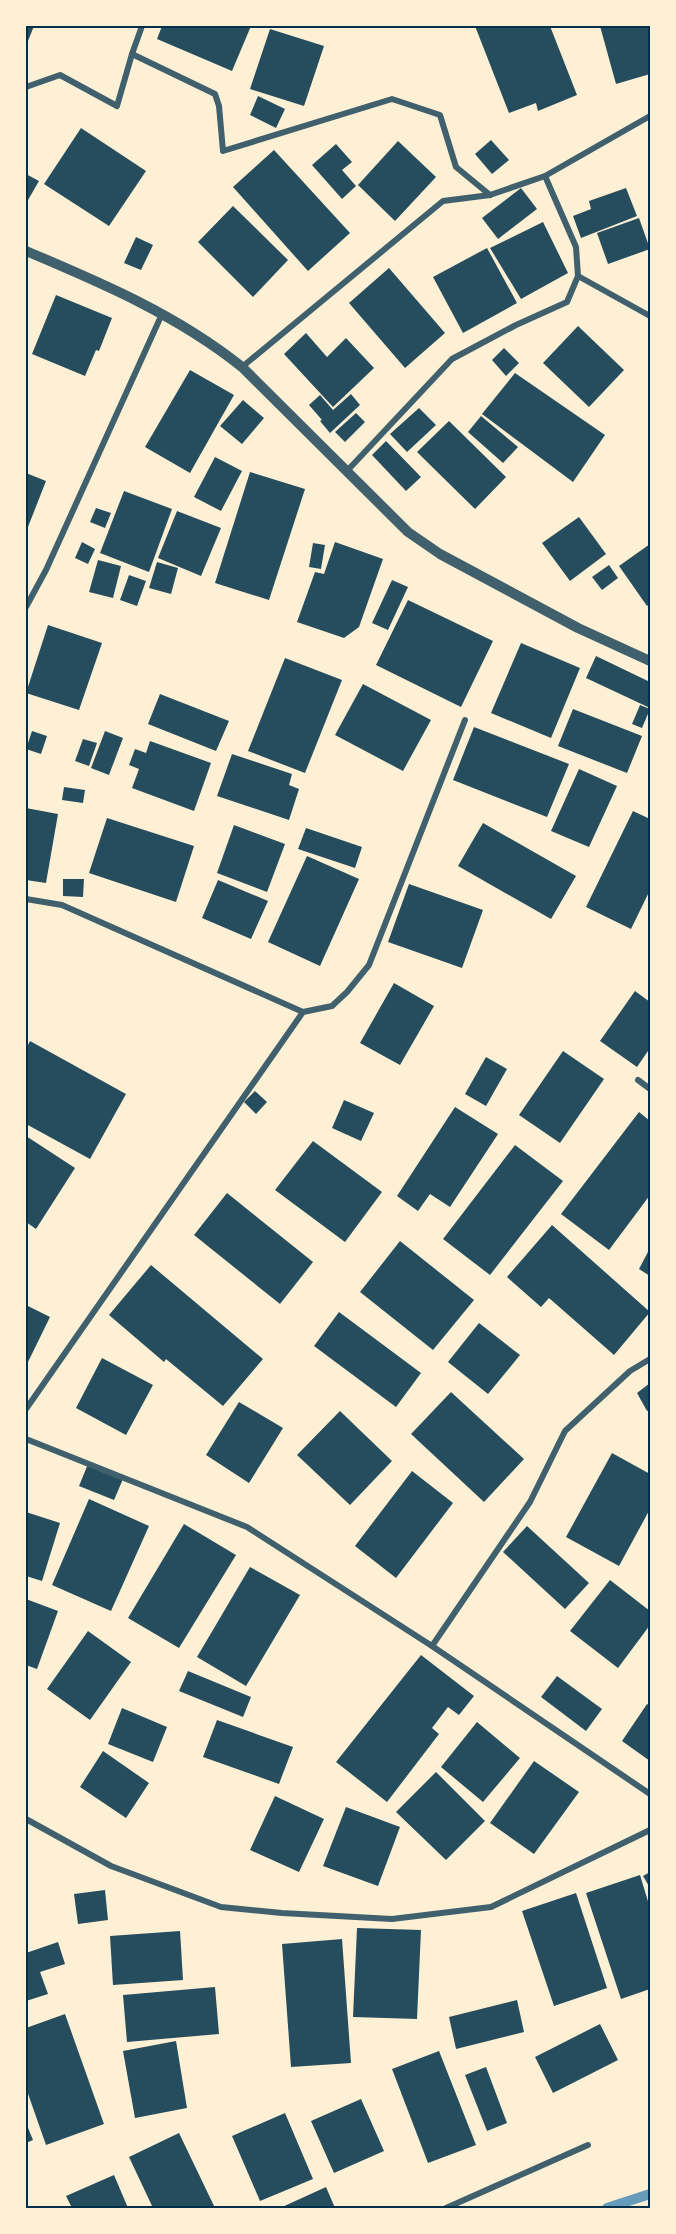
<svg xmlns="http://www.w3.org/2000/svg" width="676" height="2234" font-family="'Source Serif 4',serif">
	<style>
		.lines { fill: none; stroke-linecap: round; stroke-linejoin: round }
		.stream { stroke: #669bbc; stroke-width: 10 }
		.building { fill: #264d5e }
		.minor { stroke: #3f606c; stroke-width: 6 }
		.tertiary { stroke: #3f606c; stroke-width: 10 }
		.neatline { fill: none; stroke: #003049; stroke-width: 2 }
	</style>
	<rect width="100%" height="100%" fill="#fdf0d5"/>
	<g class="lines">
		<!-- stream -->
		<polyline class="stream" points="607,2208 650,2194"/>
	</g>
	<!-- building -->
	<g class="building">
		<polygon points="26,26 34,26 26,46"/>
		<polygon points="162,26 251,26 232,71 157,39"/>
		<polygon points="475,26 550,26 577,95 538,111 536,103 509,113"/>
		<polygon points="600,26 650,26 650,74 616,84"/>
		<polygon points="270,29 324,46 304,106 250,89"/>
		<polygon points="258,96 285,109 276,128 250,115"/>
		<polygon points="81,128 146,171 109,226 44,184"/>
		<polygon points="491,140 509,160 492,174 475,154"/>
		<polygon points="398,141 436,177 395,221 358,185"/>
		<polygon points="336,144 352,162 342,170 356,186 342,199 312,165"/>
		<polygon points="274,150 350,233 308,271 233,187"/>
		<polygon points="26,174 39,181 28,200 26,199"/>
		<polygon points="521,188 537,209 498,239 482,218"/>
		<polygon points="626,188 637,216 581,238 573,216 591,209 589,201"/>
		<polygon points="233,206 288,260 253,297 198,242"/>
		<polygon points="639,218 650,249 608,264 597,233"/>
		<polygon points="543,222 568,273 521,299 490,248"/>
		<polygon points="136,237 153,245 141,270 124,263"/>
		<polygon points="487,248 517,303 463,333 433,277"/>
		<polygon points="389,268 445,333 405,368 349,303"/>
		<polygon points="56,295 112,318 99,351 96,350 85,376 32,354"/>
		<polygon points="578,326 624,370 589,407 543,363"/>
		<polygon points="306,333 327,357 346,338 374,368 333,407 284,354"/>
		<polygon points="504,348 519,363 506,376 492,360"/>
		<polygon points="190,370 234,395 190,473 145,447"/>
		<polygon points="515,373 605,435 573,482 482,414"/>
		<polygon points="351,394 360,405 330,433 320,421 322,420 309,405 320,395 333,410"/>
		<polygon points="243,400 264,418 242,444 220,426"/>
		<polygon points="419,408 436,425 407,452 390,434"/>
		<polygon points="356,413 365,422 345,442 335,432"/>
		<polygon points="481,416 518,447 503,463 468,432"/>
		<polygon points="449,421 506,477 475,509 417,452"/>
		<polygon points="386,441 421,477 406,491 372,455"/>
		<polygon points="215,457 242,471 221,511 194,497"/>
		<polygon points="250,472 305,489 269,600 215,583"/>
		<polygon points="26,473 46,481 26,532"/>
		<polygon points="124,491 172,509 149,572 100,553"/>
		<polygon points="96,508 111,513 105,528 90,522"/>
		<polygon points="177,511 221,528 201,576 158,558"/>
		<polygon points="579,517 606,554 570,581 542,543"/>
		<polygon points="82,542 95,549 88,564 75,558"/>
		<polygon points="335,542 383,559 359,627 344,638 297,622 315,572 324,574"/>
		<polygon points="313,543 325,545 321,569 309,567"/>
		<polygon points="650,544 650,604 647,606 619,566"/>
		<polygon points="98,560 121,566 113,598 89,592"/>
		<polygon points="157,562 178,568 171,594 149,588"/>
		<polygon points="609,565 618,578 602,590 592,577"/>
		<polygon points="129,575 146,581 137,606 120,600"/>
		<polygon points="392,580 408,587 388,630 372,623"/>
		<polygon points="408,600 493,641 461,707 376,665"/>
		<polygon points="48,625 102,643 79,710 26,693"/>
		<polygon points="521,643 580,668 551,738 491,713"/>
		<polygon points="596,656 650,682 650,708 586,678"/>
		<polygon points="285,658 342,680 305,773 248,751"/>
		<polygon points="363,684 431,720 403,771 335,735"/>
		<polygon points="160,694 229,721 216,751 148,724"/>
		<polygon points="640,705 650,709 642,728 632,724"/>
		<polygon points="573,709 642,736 627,773 558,746"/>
		<polygon points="474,727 569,764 547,817 453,780"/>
		<polygon points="32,731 47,736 41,754 26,749"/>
		<polygon points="105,731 123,738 109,775 91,768"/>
		<polygon points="83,739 97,743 89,766 75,761"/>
		<polygon points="150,741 211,763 194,811 132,788 139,769 129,765 135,749 146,753"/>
		<polygon points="232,754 292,774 289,785 299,789 289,820 217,796"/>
		<polygon points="579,769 617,786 589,847 551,831"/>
		<polygon points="64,787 85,790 83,803 62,800"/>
		<polygon points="26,808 58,814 46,883 26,880"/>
		<polygon points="633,811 650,819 650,890 631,929 586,907"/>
		<polygon points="107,818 194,846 176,902 89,873"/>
		<polygon points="483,823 576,876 551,919 458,866"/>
		<polygon points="234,825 285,844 267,892 217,873"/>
		<polygon points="306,828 362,847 355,868 298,849"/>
		<polygon points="307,856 359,879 320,966 268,942"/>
		<polygon points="63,879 84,879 83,897 63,896"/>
		<polygon points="218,880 268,901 251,939 202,918"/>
		<polygon points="409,884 483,910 462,968 388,942"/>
		<polygon points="394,983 434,1006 400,1065 360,1043"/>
		<polygon points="635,991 650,1002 650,1048 637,1067 600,1041"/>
		<polygon points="30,1041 126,1094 90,1159 26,1124 26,1049"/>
		<polygon points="563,1051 604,1079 560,1143 519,1115"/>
		<polygon points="486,1057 507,1069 486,1106 465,1094"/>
		<polygon points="255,1091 267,1102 256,1114 244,1102"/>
		<polygon points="344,1100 374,1113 361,1141 332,1128"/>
		<polygon points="455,1107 498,1134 450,1207 430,1194 418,1211 397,1196"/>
		<polygon points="639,1112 650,1121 650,1195 609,1250 561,1214"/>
		<polygon points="26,1136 75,1168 36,1229 26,1222"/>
		<polygon points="313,1141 382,1192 345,1242 275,1190"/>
		<polygon points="515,1145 563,1181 490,1275 443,1239"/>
		<polygon points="227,1193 313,1262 280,1304 194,1235"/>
		<polygon points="552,1225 650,1312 614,1355 549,1298 541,1307 507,1277"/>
		<polygon points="400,1241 474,1300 433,1350 360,1292"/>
		<polygon points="650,1248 650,1276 639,1269"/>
		<polygon points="151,1265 263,1359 223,1406 166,1359 164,1362 109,1315"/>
		<polygon points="26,1305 50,1317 26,1366"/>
		<polygon points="339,1312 421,1373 396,1407 314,1346"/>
		<polygon points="479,1323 520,1355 488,1394 448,1362"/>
		<polygon points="102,1358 153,1385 126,1435 76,1408"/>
		<polygon points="650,1383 650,1410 647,1411 637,1393"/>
		<polygon points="451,1392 524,1459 484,1502 411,1434"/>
		<polygon points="239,1402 283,1428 249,1483 206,1455"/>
		<polygon points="340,1411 392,1461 350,1505 297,1455"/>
		<polygon points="612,1453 650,1474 650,1509 619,1566 566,1537"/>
		<polygon points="88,1464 123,1479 114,1500 79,1486"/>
		<polygon points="412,1471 453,1503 396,1578 355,1546"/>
		<polygon points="89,1499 149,1526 111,1611 52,1585"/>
		<polygon points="26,1512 60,1523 42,1581 26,1576"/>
		<polygon points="184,1524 236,1555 179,1648 128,1618"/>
		<polygon points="527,1526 589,1583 565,1609 503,1552"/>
		<polygon points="250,1567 300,1595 246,1686 197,1657"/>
		<polygon points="610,1580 650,1611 650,1625 618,1668 570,1631"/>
		<polygon points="26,1599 58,1611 37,1669 26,1665"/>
		<polygon points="88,1631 131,1662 90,1720 47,1689"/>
		<polygon points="421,1655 474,1696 459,1715 448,1707 432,1728 439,1734 387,1802 336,1762"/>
		<polygon points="188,1671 251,1697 243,1717 179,1691"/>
		<polygon points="557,1676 602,1709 586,1731 541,1697"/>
		<polygon points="647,1704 650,1706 650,1761 622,1741"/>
		<polygon points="122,1708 167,1727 153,1762 108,1744"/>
		<polygon points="217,1720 293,1747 279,1784 203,1757"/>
		<polygon points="477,1722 520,1758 483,1802 441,1767"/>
		<polygon points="103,1751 149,1783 126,1818 80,1787"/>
		<polygon points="534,1761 579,1792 534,1854 490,1823"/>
		<polygon points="436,1772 485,1821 446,1860 396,1812"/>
		<polygon points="275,1796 324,1819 299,1872 250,1850"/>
		<polygon points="346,1807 400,1827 378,1886 323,1866"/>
		<polygon points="650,1872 650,1888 643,1876"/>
		<polygon points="640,1875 650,1908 650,1989 621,1999 586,1893"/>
		<polygon points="105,1890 108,1920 78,1924 74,1894"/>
		<polygon points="576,1893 607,1988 554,2006 522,1911"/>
		<polygon points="357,1928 421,1930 417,2019 353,2017"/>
		<polygon points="180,1931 183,1980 113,1985 110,1936"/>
		<polygon points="342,1939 351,2063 291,2067 282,1944"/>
		<polygon points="58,1942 65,1964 40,1972 48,1994 26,2001 26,1953"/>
		<polygon points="215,1987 219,2034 127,2042 123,1995"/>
		<polygon points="517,2000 524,2032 456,2049 449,2017"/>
		<polygon points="65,2014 104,2124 46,2145 26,2088 26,2028"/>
		<polygon points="600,2024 618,2060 553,2093 535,2057"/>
		<polygon points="176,2041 187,2108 135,2118 123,2051"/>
		<polygon points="439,2051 476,2145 428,2163 392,2069"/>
		<polygon points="486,2067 507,2123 487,2131 465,2075"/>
		<polygon points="361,2099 384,2151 334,2173 311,2121"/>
		<polygon points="285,2113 313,2179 260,2201 232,2136"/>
		<polygon points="26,2123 33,2140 26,2143"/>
		<polygon points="179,2133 215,2208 153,2208 129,2157"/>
		<polygon points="114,2175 128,2208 72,2208 66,2196"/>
		<polygon points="326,2187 335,2208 280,2208"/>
	</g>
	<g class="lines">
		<!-- minor -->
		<g class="minor">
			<polyline points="132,54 215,94 219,106 223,151 392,99 440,115 456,167 490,195"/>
			<polyline points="26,87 60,75 117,106 132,54 142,26"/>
			<polyline points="578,276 650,316"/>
			<polyline points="242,367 443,201 490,195 545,176 650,116"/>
			<polyline points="346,472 452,359 516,325 567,302 578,276 576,247 545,176"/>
			<polyline points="26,607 46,570 162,314"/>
			<polyline points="26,899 62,905 303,1012"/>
			<polyline points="638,1080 650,1089"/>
			<polyline points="26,1409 303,1012 332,1006 347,992 369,965 465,720"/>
			<polyline points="26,1439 247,1527 432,1646 650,1794"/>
			<polyline points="432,1646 530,1502 565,1431 630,1371 650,1359"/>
			<polyline points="26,1819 111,1866 221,1907 282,1913 392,1919 491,1907 650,1830"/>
			<polyline points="446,2208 588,2145"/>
		</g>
		<!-- tertiary -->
		<path class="tertiary" d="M26,251c76,32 151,64 216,116l166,165 32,22 138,74 72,33"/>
	</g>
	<!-- border -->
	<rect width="676" height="2234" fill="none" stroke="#fdf0d5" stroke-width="54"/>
	<rect x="27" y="27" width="622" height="2180" class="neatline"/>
</svg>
